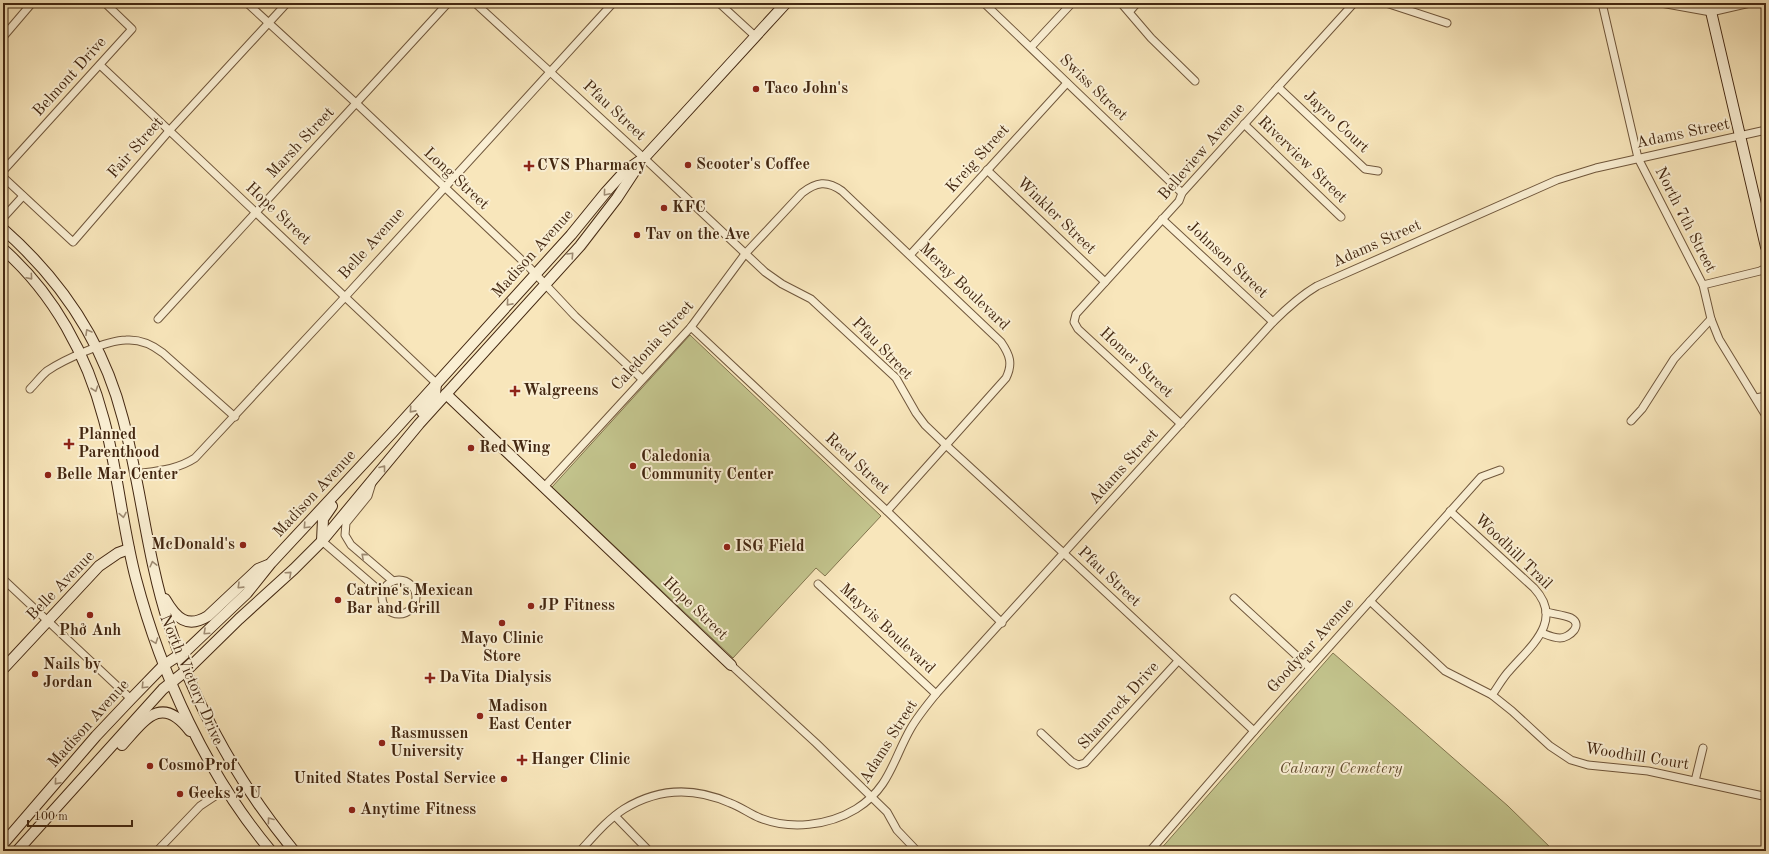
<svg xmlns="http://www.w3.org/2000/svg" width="1769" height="854" font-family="'Old Standard TT',serif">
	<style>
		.green { fill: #c2c38c; stroke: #82754e }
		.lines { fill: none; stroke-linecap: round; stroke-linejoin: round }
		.street-casing { stroke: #70573c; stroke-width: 9 }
		.secondary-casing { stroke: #432711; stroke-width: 12 }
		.street { stroke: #faefd3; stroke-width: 7 }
		.secondary { stroke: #faefd3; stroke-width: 10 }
		.oneway { stroke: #9e8b72 }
		.poi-dot { fill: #8f2418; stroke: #faefd3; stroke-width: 1.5 }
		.labels { text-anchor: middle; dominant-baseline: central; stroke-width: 4; stroke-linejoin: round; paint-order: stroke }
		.street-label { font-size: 16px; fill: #432711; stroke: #faefd3 }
		.poi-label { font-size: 16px; font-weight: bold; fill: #432711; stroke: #faefd3; text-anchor: start }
		.park-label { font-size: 16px; font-style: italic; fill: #634e30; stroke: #faefd3 }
	</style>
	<rect width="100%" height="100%" fill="#f8e6bb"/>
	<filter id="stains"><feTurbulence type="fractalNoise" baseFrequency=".005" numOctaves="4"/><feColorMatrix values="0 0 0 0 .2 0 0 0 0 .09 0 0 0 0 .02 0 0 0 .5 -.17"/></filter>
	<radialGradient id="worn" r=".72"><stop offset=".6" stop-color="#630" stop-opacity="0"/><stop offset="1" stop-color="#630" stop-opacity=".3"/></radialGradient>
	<!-- green -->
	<g class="green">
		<polygon points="690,335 881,516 825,576 816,568 733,658 552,487"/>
		<polygon points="1333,653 1508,806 1554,851 1159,851"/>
	</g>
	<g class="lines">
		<defs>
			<g id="street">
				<polyline points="247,3 357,104 528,266 575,316 642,379"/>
				<polyline points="475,3 644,158 765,272 782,284 811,299 896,378 916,413 925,425 947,446 1070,559 1254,731"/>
				<polyline points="719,3 755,36"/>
				<polyline points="984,3 1182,193"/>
				<polyline points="1121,3 1151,38 1195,81"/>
				<polyline points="1386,3 1447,23"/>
				<polyline points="1602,3 1638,158 1703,285 1711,319 1719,339 1766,416"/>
				<polyline points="1661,3 1711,12 1750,3"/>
				<polyline points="1130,11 1137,3"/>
				<polyline points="3,37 32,3"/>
				<polyline points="1031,47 1072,3"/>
				<polyline points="100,65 436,383"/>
				<polyline points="1278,87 1365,169 1378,171"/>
				<polyline points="1244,124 1341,217"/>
				<polyline points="987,170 1105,282"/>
				<polyline points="3,171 132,29 105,3"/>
				<polyline points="3,177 73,242 169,131 287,3"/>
				<polyline points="3,218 23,196"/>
				<polyline points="1162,219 1273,322"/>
				<polyline points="910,255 1067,83"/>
				<polyline points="1703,285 1760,271 1766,268"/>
				<polyline points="158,319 448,3"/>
				<polyline points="691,327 887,511 1002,623"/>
				<path d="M30,389c6,-6 11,-13 17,-18 16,-11 60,-31 79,-31 14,-1 27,5 37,13l72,64"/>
				<polyline points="1756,398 1766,396"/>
				<polyline points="1631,421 1642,409 1674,359 1711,319"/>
				<polyline points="1181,424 1078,329 1074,322 1076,314 1179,201 1182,193 1354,3"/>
				<path d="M135,474c21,-3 42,-4 60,-16l150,-161 268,-294"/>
				<polyline points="372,483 368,496 346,523 345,535 351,545 393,581"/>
				<path d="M544,487l147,-160 54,-73 57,-61c14,-11 25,-13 40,-2l159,151c9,13 12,22 5,36l-119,133"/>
				<path d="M1450,511l84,77c30,32 -2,57 -24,82 -7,7 -12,17 -18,25"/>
				<polyline points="322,541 382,593"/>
				<polyline points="3,579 131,699"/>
				<circle cx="399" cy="597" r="17"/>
				<polyline points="818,584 936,694"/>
				<polyline points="1234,598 1310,668"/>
				<polyline points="1370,601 1445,671 1492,695 1512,711 1550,746 1571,760 1588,765 1648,771 1763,796"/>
				<path d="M1542,633c5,2 12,5 18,5 9,0 24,-13 11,-20 -7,-3 -17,-4 -25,-6"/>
				<polyline points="731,665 816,743 887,812 897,830 917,851"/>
				<polyline points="1041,733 1072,762 1078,765 1085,763 1178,661"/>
				<polyline points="1695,781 1703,748"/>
				<polyline points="615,816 649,851"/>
				<polyline points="157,851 200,806 227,788"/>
				<path d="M580,851c14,-15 27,-31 44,-42 34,-21 70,-22 106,-6 11,4 20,11 30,15 30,12 68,8 96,-9 34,-21 37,-50 55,-81 7,-12 16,-23 25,-34l337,-372c14,-14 27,-26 44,-36l240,-106 39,-12 170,-38"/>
				<polyline points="1150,851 1254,731 1481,477 1500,470"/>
			</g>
			<g id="secondary">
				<polyline points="1709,3 1766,247"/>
				<path d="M3,229c58,51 101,115 120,190 18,68 24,139 46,206 27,82 70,159 125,226"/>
				<path d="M3,249c51,45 84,106 101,171 14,52 18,106 32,159 25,95 71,196 135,272"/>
				<polyline points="446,394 731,665"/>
				<polyline points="422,412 435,394 436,384"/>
				<polyline points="322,541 323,519 332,506"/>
				<path d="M165,599c11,19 22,30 43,17l50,-47 10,-4"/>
				<polyline points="3,669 99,566 118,553 129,549"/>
				<path d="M122,745c22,-24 39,-52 68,-14"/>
				<polyline points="3,844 96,736 131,699 164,665 187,650 247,593 271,563 391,434 571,235 606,192 625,171 644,158 786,3"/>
				<polyline points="17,851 163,689 187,670 239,619 294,569 322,541 419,424 580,246 617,198 640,163"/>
			</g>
		</defs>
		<!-- street casing -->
		<use href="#street" class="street-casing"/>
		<!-- secondary casing -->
		<use href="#secondary" class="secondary-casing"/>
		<!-- street -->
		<use href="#street" class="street"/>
		<!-- secondary -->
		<use href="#secondary" class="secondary"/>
	</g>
	<!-- one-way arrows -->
	<defs><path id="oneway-chevron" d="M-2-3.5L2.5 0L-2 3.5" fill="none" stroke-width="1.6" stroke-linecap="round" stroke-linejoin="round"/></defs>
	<g class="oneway">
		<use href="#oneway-chevron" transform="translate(606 193) rotate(130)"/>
		<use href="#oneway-chevron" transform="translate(571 255) rotate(-47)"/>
		<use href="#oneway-chevron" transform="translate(30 277) rotate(49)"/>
		<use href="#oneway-chevron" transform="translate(509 303) rotate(132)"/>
		<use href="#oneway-chevron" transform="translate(88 332) rotate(-120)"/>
		<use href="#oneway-chevron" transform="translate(95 389) rotate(71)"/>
		<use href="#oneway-chevron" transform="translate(412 410) rotate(132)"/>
		<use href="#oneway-chevron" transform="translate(383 468) rotate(-52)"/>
		<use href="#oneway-chevron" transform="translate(123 515) rotate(80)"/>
		<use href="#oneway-chevron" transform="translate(306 526) rotate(133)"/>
		<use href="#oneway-chevron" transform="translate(364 556) rotate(-139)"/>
		<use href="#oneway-chevron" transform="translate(153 564) rotate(-104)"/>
		<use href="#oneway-chevron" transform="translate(289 574) rotate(-42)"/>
		<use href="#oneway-chevron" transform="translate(240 586) rotate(136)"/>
		<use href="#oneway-chevron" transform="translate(206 632) rotate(137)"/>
		<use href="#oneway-chevron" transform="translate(155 641) rotate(70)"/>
		<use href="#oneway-chevron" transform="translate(144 686) rotate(134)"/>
		<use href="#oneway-chevron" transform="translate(57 782) rotate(131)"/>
		<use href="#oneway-chevron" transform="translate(270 820) rotate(-127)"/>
	</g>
	<!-- markers -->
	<g class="poi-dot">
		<circle cx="756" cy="89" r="4"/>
		<circle cx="688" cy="165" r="4"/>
		<path d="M527 160h4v4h4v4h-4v4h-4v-4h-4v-4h4z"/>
		<circle cx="664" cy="208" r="4"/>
		<circle cx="637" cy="235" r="4"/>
		<path d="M513 385h4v4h4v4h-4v4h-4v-4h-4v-4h4z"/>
		<path d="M67 438h4v4h4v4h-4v4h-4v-4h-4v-4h4z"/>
		<circle cx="471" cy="448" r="4"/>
		<circle cx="633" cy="466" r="4"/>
		<circle cx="48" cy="475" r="4"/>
		<circle cx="243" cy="545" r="4"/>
		<circle cx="727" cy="547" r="4"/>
		<circle cx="338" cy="600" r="4"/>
		<circle cx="531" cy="606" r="4"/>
		<circle cx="90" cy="615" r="4"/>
		<circle cx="502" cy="623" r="4"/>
		<circle cx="35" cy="674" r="4"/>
		<path d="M428 672h4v4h4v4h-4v4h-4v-4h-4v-4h4z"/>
		<circle cx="480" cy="716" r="4"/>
		<circle cx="382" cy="743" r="4"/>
		<path d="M520 754h4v4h4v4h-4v4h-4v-4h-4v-4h4z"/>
		<circle cx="150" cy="766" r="4"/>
		<circle cx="504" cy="779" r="4"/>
		<circle cx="180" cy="794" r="4"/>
		<circle cx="352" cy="810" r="4"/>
	</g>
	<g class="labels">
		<!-- street labels -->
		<g class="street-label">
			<text transform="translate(70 77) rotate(-48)">Belmont Drive</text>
			<text transform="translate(1093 88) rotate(44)">Swiss Street</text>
			<text transform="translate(614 111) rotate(43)">Pfau Street</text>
			<text transform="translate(1336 122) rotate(43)">Jayro Court</text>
			<text transform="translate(1683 134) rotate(-12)">Adams Street</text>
			<text transform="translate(301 143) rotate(-47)">Marsh Street</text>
			<text transform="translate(136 148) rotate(-49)">Fair Street</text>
			<text transform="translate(1202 152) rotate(-49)">Belleview Avenue</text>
			<text transform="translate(978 159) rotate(-48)">Kreig Street</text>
			<text transform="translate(1302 160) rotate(44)">Riverview Street</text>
			<text transform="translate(456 179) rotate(43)">Long Street</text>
			<text transform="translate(278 214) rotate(43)">Hope Street</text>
			<text transform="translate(1056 216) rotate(44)">Winkler Street</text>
			<text transform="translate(1685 220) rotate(63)">North 7th Street</text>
			<text transform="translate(372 244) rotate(-48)">Belle Avenue</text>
			<text transform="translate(1377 244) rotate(-24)">Adams Street</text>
			<text transform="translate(533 254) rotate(-48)">Madison Avenue</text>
			<text transform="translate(1227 260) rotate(43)">Johnson Street</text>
			<text transform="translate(964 287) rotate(44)">Meray Boulevard</text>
			<text transform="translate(653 346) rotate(-48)">Caledonia Street</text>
			<text transform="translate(882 349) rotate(46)">Pfau Street</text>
			<text transform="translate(1136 363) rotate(43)">Homer Street</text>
			<text transform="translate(857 464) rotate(43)">Reed Street</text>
			<text transform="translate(1124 467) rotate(-48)">Adams Street</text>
			<text transform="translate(315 494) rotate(-47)">Madison Avenue</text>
			<text transform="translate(1513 552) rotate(44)">Woodhill Trail</text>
			<text transform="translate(1109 577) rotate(43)">Pfau Street</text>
			<text transform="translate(61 586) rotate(-46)">Belle Avenue</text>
			<text transform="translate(695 609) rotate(44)">Hope Street</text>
			<text transform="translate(887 629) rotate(43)">Mayvis Boulevard</text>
			<text transform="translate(1311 646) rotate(-48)">Goodyear Avenue</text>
			<text transform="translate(191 680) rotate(67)">North Victory Drive</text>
			<text transform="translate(1119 706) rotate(-48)">Shamrock Drive</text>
			<text transform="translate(89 724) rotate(-48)">Madison Avenue</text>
			<text transform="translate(889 742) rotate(-58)">Adams Street</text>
			<text transform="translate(1637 757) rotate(9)">Woodhill Court</text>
		</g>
		<!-- poi labels -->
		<g class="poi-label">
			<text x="764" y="89">Taco John's</text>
			<text x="696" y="165">Scooter's Coffee</text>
			<text x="537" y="166">CVS Pharmacy</text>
			<text x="672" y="208">KFC</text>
			<text x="645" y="235">Tav on the Ave</text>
			<text x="523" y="391">Walgreens</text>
			<text x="78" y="435">Planned<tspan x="78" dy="18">Parenthood</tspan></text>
			<text x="479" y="448">Red Wing</text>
			<text x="641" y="457">Caledonia<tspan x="641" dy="18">Community Center</tspan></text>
			<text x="56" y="475">Belle Mar Center</text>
			<text x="235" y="545" text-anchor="end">McDonald's</text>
			<text x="735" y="547">ISG Field</text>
			<text x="346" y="591">Catrine's Mexican<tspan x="346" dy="18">Bar and Grill</tspan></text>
			<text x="539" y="606">JP Fitness</text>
			<text x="90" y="631" text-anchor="middle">Phở Anh</text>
			<text x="502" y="639" text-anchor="middle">Mayo Clinic<tspan x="502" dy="18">Store</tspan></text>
			<text x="43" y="665">Nails by<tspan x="43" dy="18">Jordan</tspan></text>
			<text x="439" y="678">DaVita Dialysis</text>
			<text x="488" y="707">Madison<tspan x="488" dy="18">East Center</tspan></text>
			<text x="390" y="734">Rasmussen<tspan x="390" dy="18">University</tspan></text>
			<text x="531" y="760">Hanger Clinic</text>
			<text x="158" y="766">CosmoProf</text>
			<text x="496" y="779" text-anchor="end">United States Postal Service</text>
			<text x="188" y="794">Geeks 2 U</text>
			<text x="360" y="810">Anytime Fitness</text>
		</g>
		<!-- park labels -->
		<g class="park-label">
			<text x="1341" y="769">Calvary Cemetery</text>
		</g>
	</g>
	<!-- margin -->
	<rect width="1769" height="854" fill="none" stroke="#f8e6bb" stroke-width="16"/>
	<rect x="4" y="4" width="1761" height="846" fill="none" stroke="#432711" stroke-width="2"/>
	<rect x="8" y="8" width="1753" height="838" fill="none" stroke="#432711"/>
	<!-- scale -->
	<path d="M28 820v6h104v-6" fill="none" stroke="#432711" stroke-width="2"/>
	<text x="34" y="820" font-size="12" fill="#432711" stroke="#faefd3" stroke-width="3" paint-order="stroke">100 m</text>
	<rect width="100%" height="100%" filter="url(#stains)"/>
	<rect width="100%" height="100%" fill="url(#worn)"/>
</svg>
